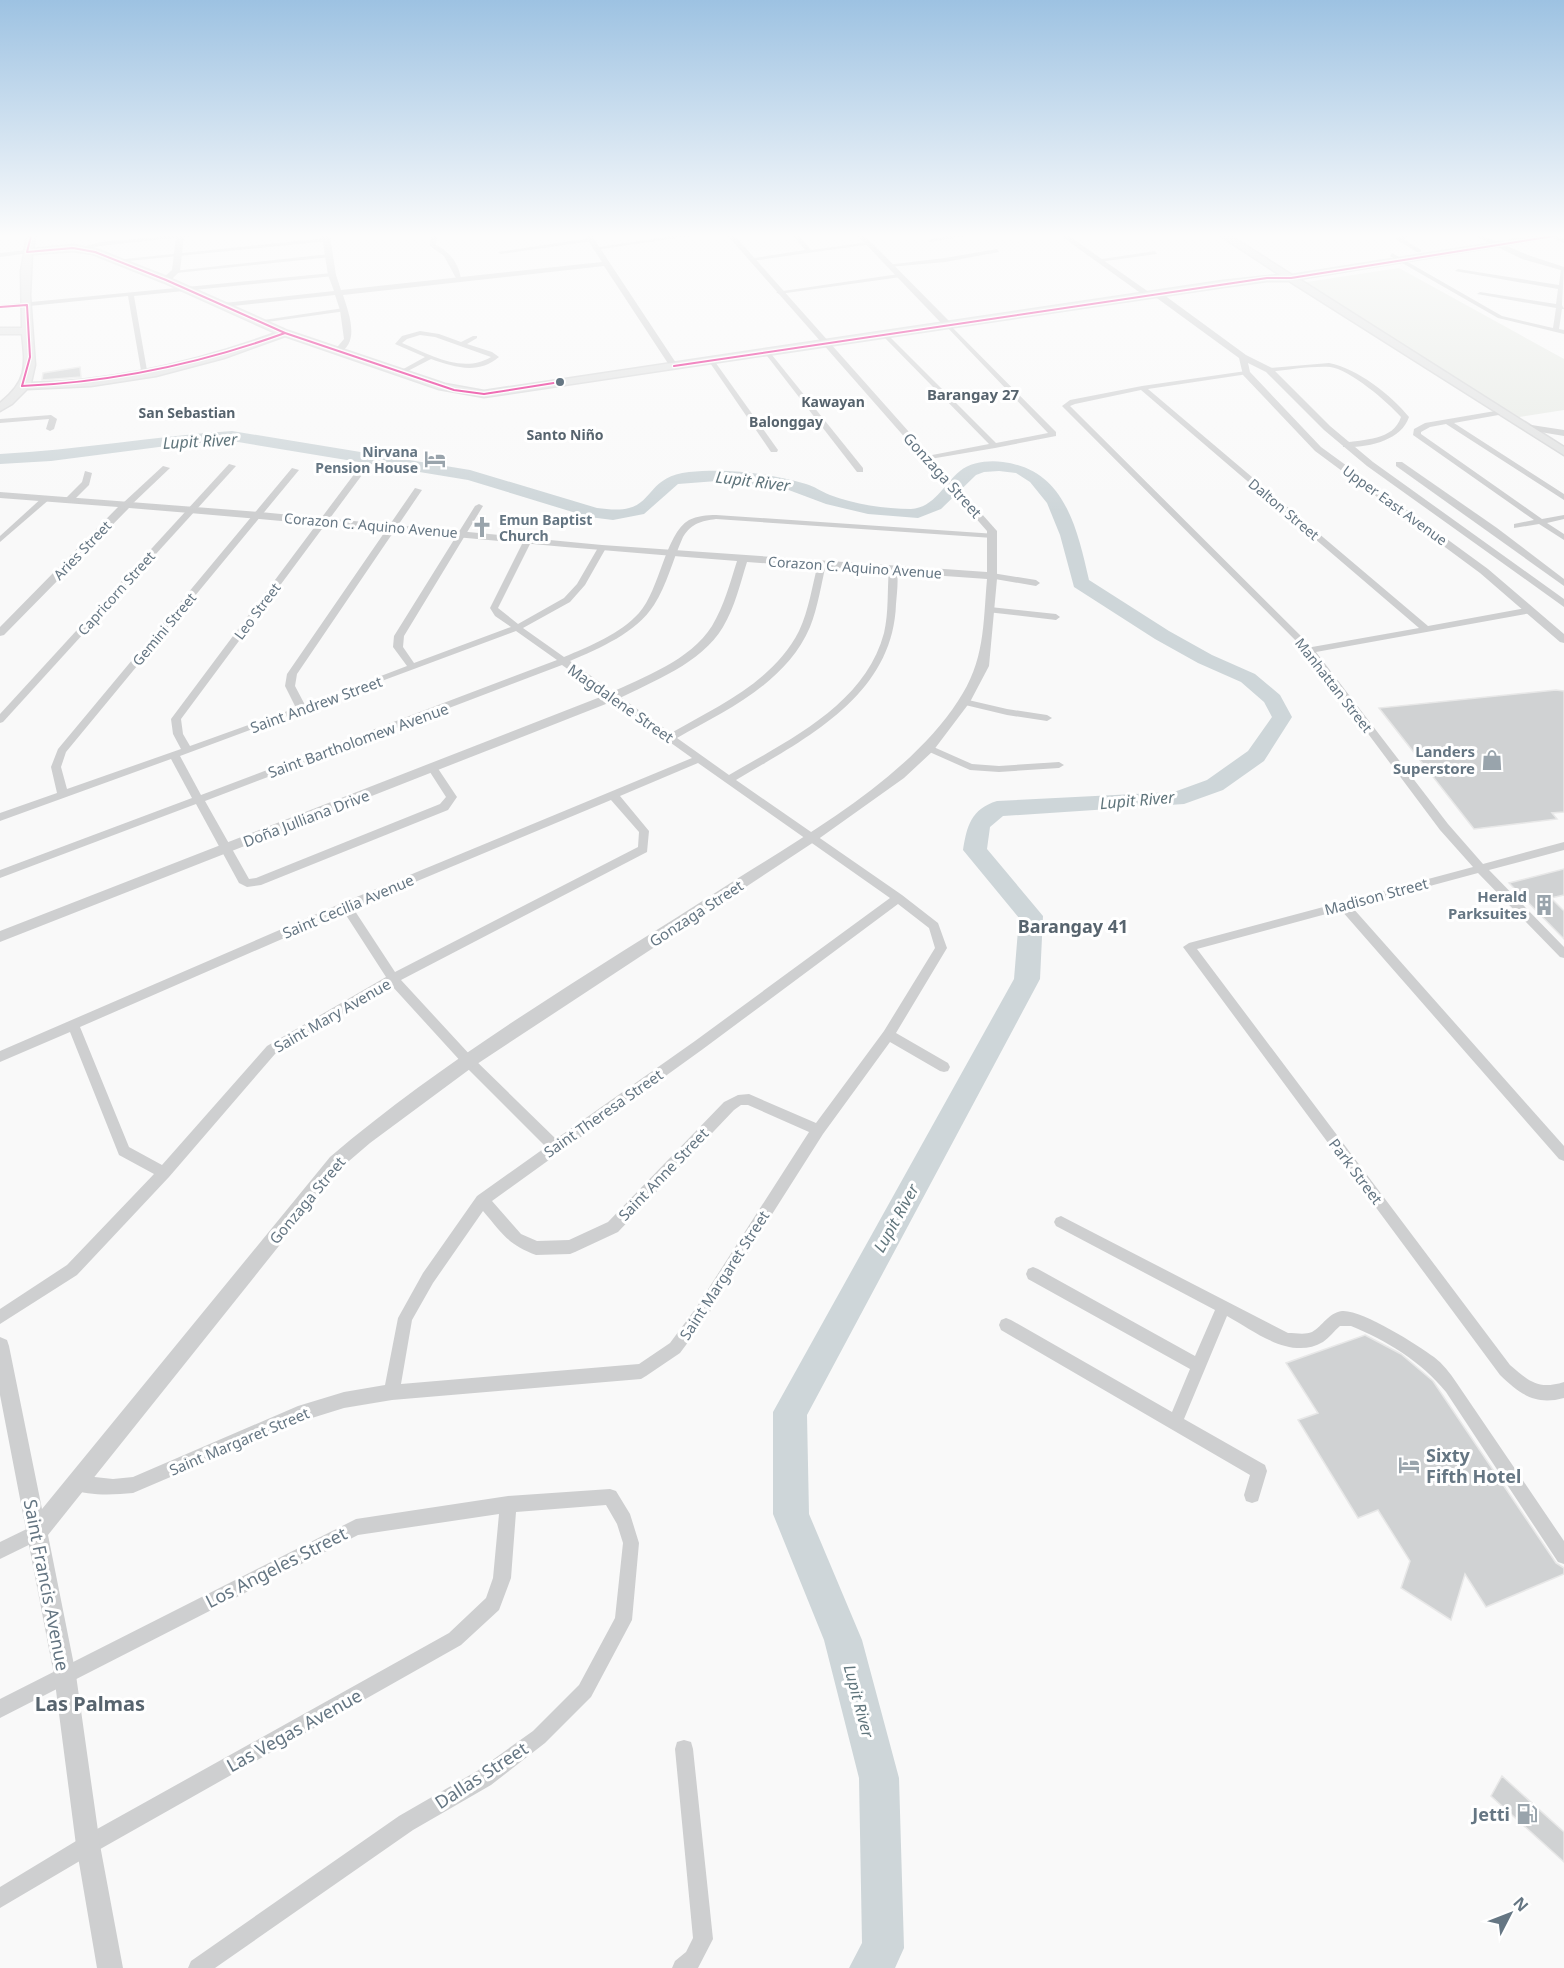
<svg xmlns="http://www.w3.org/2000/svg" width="1564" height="1968" font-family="'Noto Sans',sans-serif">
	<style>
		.green { fill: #e8ebe6 }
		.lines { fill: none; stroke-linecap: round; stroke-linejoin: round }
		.river { fill: #ced6d9; fill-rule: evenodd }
		.building { fill: #d0d2d3; stroke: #e8e8e8; stroke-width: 1.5 }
		.secondary-casing { stroke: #d5d6d7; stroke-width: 3 }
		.minor { fill: #cecfd0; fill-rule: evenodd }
		.tertiary { fill: #cecfd0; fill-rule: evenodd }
		.secondary { fill: #e1e2e2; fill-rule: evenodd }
		.bus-1-casing { stroke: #fff; stroke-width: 4.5 }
		.bus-1 { stroke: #e5007d; stroke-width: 2 }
		.bus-dot { fill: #657683; stroke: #fff; stroke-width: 2 }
		.labels { text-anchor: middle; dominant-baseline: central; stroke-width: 6; stroke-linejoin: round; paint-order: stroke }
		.far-neighbourhood-label { font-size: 14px; font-weight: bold; fill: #57646e; stroke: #fff }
		.far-poi-label { font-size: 14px; font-weight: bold; fill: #657683; stroke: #fff; text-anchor: end }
		.far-street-label { font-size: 14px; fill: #657683; stroke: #fff }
		.far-quarter-label { font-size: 15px; font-weight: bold; fill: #57646e; stroke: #fff }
		.street-label { font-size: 15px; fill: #657683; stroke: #fff }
		.poi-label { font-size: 15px; font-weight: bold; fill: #657683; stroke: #fff; text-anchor: end }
		.water-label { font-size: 16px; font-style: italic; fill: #60757c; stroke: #fff }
		.quarter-label { font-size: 18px; font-weight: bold; fill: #57646e; stroke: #fff }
		.near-poi-label { font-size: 18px; font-weight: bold; fill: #657683; stroke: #fff; text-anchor: start }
		.near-street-label { font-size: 18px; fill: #657683; stroke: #fff }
		.near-neighbourhood-label { font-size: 20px; font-weight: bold; fill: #57646e; stroke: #fff }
	</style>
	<rect width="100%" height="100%" fill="#f9f9f9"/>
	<!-- green -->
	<polygon class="green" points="1399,268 1564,359 1564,410 1519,417 1300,283"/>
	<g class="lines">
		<!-- river -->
		<path class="river" d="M232,431l238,39 127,38c10,1 22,3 32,0 24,-6 21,-32 60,-36 38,-4 80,1 117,12 8,2 16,8 24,11 24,9 55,14 81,14 23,-1 33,-25 49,-38 11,-9 29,-11 43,-9 62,8 74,66 86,118l80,51 43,24 43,19 25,21 12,22 -28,44 -41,29 -39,14 -181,12 -13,11 -3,22 56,67 -3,63 -233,436 2,99 53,126 37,138 5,170 -9,20h-46l13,-25 -3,-165 -35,-138 -51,-126v-102l241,-433 5,-61 -56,-68c4,-24 8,-41 34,-49l177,-9 33,-12 41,-29 24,-34 -8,-15 -23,-20 -43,-19 -43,-24 -81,-52 -14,-52 -13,-32 -17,-21 -14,-9 -17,-2 -15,1 -8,3 -35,34 -23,9 -50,-4 -42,-10 -40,-15 -69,-8 -39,3 -34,30 -31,6 -24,-3 -121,-37 -236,-39 -50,3 -131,17 -51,3v-10c78,-4 154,-18 232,-23z"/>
	</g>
	<!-- building -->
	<g class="building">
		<polygon points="80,367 81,377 42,380 43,373"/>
		<polygon points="1556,690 1564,691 1564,812 1552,813 1557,819 1474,829 1379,708"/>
		<polygon points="1564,869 1564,895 1551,898 1564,911 1564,939 1509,883"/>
		<polygon points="1365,1335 1401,1354 1433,1381 1556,1563 1564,1568 1564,1574 1486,1607 1465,1574 1451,1620 1401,1588 1410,1561 1378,1510 1358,1518 1298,1420 1318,1413 1286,1363"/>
		<polygon points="1502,1776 1564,1832 1564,1862 1491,1796"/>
	</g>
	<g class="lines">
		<defs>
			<path id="secondary" d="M27,236h8l-2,13 40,-4 25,5 71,28 119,53 157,53 39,7 739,-110 57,-6 -59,-39h10l61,39 246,-39h21l-260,43 265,168v8l-275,-174h-22l-44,6 -739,110 -45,-8 -154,-53 -61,22 -68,18 -65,10 -64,3 -15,15 -12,7v-8c27,-22 26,-35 22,-69h-22v-6h22l-1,-57zM73,251l20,3 70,28 113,51c-80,29 -160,48 -245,50l4,-18 -5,-70 2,-41z"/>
		</defs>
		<!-- secondary casing -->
		<use href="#secondary" class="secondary-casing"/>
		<!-- minor -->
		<g class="minor">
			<polygon points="167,236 191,236 100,246 83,250 80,248 100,242"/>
			<path d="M431,236h6l-1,9c14,6 24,21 25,35h-4l-13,-24 -14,-10z"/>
			<polygon points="673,236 690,236 595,250 592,248"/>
			<polygon points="793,236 799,236 811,250 869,242 872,244 751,261 748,259 805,250"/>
			<polygon points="948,236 966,236 930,242 927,240"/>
			<polygon points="1401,236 1410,236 1403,239 1421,250 1421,252 1417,252 1395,239"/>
			<polygon points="1550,236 1558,236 1564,239 1564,243"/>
			<polygon points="327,238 329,241 118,262 115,260"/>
			<polygon points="591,238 593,241 501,254 498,252"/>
			<polygon points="997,249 999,252 945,262 889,267 886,265 945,258"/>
			<polygon points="27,250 29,253 0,257 0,253"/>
			<polygon points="1155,251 1157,254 1098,262 1095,260"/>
			<polygon points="1392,253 1502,316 1553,328 1556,308 1477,294 1480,292 1556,304 1558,289 1455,271 1458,269 1559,285 1561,269 1564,267 1562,305 1564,309 1562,309 1559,329 1564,330 1564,334 1498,318 1390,256"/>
			<polygon points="329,254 331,257 176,273 173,271"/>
			<polygon points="332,273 334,276 134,296 148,376 145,378 142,376 128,296 0,309 0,305"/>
			<polygon points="899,274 901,277 779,294 776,292"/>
			<polygon points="344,308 347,310 346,311 260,323 257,321"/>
			<polygon points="947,322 1056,432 1056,436 995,448 924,460 924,456 927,456 989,444 882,335 882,333 886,333 996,443 1048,433 945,325 944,324"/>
			<path d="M420,331l19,3 22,8 12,-6h4v2l-10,6 25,8 7,5c-21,18 -45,10 -68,2l-29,15h-4v-2l27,-15 -30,-13 7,-8zM420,335l15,2 56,20c-28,17 -61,-2 -89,-14l5,-4z"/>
			<polygon points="764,350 768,350 863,468 863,472 857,472 764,352"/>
			<polygon points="709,359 713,359 778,450 777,452 771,452 708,360"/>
			<path d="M1329,363c29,6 61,31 80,54 -8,24 -42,31 -66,30v-4c21,-4 50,-2 58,-26 -13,-15 -52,-48 -71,-50 -20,-1 -42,3 -61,5l-3,-2 3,-2z"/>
			<path d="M1246,371l3,2 -1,1 -100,15 280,237 103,-19 4,3 -4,3 -215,39 132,172 35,40 81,-22v8l-75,20 75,77v11l-4,-1 -82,-84 -126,34 212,239v15l-5,-2 -218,-249 -144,39 313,416c20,17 28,25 54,17v16c-29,8 -44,-4 -64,-23l-317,-428 6,-4 284,-76 -33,-37 -133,-178 -245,-246 8,-6 72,-14zM1141,390l278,238 -107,19 -242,-241 5,-2z"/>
			<polygon points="1501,410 1505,412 1504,414 1454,423 1564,494 1564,500 1446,424 1430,427 1421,432 1421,434 1542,519 1564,515 1564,519 1547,523 1564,534 1564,540 1539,524 1514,528 1514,524 1534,520 1413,435 1414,429 1425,423"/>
			<polygon points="51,415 57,419 54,429 50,431 46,429 49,419 0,423 0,419"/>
			<polygon points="1396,462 1402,462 1497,528 1564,579 1564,586 1396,466"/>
			<polygon points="229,464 236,466 3,722 0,723 0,714"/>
			<polygon points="163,466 170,468 129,507 123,507 123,503"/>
			<path d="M292,468l7,2 -233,282 -5,15 6,22 114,-40 -8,-15 -2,-15 184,-246 7,2 -181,244 2,15 7,12 106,-38 -11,-22 2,-12 128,-186 7,2 -125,184 -2,12 10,19 102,-39 -14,-19 1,-11 81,-130 4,-2 4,2 -79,130 -1,11 11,16 97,-36 -16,-11 -5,-8 33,-66 4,-2 4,2 -33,66 20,16 46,-26 13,-14 22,-38 7,2 -21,37 -15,17 -47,26 41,29c26,-11 56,-23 75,-44 21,-23 26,-79 50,-93 8,-4 18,-5 27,-5l280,19 1,2 -4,2 -277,-19c-15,2 -24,4 -33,18 -10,22 -16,48 -29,68 -18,28 -54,43 -84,56l101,72c47,-27 102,-51 128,-102 10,-21 13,-45 19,-67l7,-2 1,2c-5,21 -8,43 -16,63 -24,56 -83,83 -133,111l52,37c58,-34 136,-70 155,-142 5,-21 3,-43 5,-64l7,-2c3,11 1,25 0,37 -3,92 -91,135 -160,176l166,115 36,28 9,25 -51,85 52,30 2,4 -2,4 -4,1 -4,-1 -50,-29 -67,92 -117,184 -26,35 -34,23 -5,3 -249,21 -48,8 -45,14 -166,71c-20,2 -44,3 -63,-4l-2,-6 2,-6 6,-2 37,4 20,-2 165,-71 46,-14 41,-7 13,-67 25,-45 54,-77 69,-49 -82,-82 -72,-79 -117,68 -106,123 -92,98 -77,49v-15l67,-44 87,-91 -35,-19 -49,-123 -70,30v-11l342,-148 350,-145 -130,-93 -357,136 44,78 7,-1 184,-74 6,-7 -18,-28 1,-2h8l20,30 -9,13 -187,75 -14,2 -8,-4 -43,-79 -196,74v-8l192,-72 -21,-39 -171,62v-8l57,-20 -6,-26 7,-18zM516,631l41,29 -356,135 -21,-39zM698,763l192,135 -195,143 -139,98 -84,-82 -71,-77 246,-128 2,-21 -29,-35zM611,800l28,32 -1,15 -243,125 -42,-64zM898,904l31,24 6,20 -51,83 -68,92 -67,-29 -11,1 -14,7 -116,120 -39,18 -32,1 -16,-7 -29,-33 211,-152zM344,912l42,65 -119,69 -105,119 -33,-18 -49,-120zM741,1105h7l61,27 -113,176 -26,35 -31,21 -238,20 11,-64 21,-37 50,-72c19,22 24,33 53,44l34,-1 5,-2 43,-20 116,-122z"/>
			<polygon points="85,471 92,473 89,485 71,503 65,503 65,499 82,482"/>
			<polygon points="44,496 51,498 0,542 0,536"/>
			<polygon points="992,573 1036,580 1040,583 1036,586 989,578 988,576"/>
			<polygon points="990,607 1056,614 1060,617 1056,620 987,612 986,610"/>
			<polygon points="964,699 1007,709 1047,715 1052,718 1047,721 1007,715 961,704 959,702"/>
			<polygon points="929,745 972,764 999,766 1059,762 1064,765 1059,768 999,772 970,770 925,750 924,748"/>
			<path d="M1061,1216l227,117c8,0 17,2 24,-1 11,-6 16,-19 30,-21 19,-2 76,34 92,46 9,7 16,16 22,25l108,159v23l-6,-2 -112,-170c-24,-30 -60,-52 -95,-66h-11c-6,5 -11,12 -17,16 -32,19 -69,-11 -96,-26l-43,103 81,46 2,6 -9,30 -6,2 -6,-2 -2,-6 6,-20 -249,-145 -2,-5 2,-5 5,-2 5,2 161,92 18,-43 -162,-90 -2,-5 2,-5 5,-2 5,2 157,87 20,-46 -159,-84 -2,-4 2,-4z"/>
			<polygon points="610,1489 616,1491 630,1514 639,1543 632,1620 591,1697 545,1743 491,1785 413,1830 215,1968 188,1968 191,1961 399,1816 477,1771 533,1731 579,1685 615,1618 623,1543 617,1524 606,1505 516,1512 511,1578 499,1610 461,1645 95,1852 0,1908 0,1887 81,1838 449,1633 486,1598 493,1578 499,1514 358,1535 0,1718 0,1699 356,1519 508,1496"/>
			<polygon points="37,1524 43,1526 45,1532 43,1538 0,1559 0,1542"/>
			<polygon points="684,1740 691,1742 693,1749 713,1939 698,1968 672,1968 675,1961 686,1952 693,1938 675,1749 677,1742"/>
		</g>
		<!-- tertiary -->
		<g class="tertiary">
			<polygon points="176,236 184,236 180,271 169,282 163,282 163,278 172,270"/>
			<path d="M322,236h8l6,39 5,15 261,-28 -17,-26h7l86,130 -7,2 -67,-102 -261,29c6,19 18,49 -6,59l-4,-2 11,-13 -4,-29 -5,-15 -111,12 -4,-2 4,-2 110,-12 -6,-16z"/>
			<path d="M728,236h7l262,295v48l-8,87 -19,36 -37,49 -29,27 -87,62 -343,226 -104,77 -28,24 -294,368 28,140 24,170 23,123h-26l-21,-123 -22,-170 -54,-280v-58l7,3 2,6 33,163 288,-352c122,-104 264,-186 399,-273 77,-49 179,-106 229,-183 27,-40 25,-76 29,-122l-240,-17c-7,22 -12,45 -24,65 -22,37 -70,54 -107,73l-616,242v-11l608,-237c35,-17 82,-33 104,-68 12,-20 18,-43 25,-65 -203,-15 -405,-37 -608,-53l-125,127 -4,1v-9l118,-120 -118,-9v-6l260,20 342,33 385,27v-41z"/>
			<polygon points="858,236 865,236 950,322 950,326 944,326"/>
			<polygon points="1061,236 1069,236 1153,295 1146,297"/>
			<polygon points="1475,236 1484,236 1528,255 1564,267 1564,271 1522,259"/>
			<polygon points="1154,292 1160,292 1246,355 1272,368 1330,426 1373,462 1564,599 1564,607 1367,466 1324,430 1266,372 1248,363 1250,372 1321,447 1488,569 1564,634 1564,643 1560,642 1480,573 1315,451 1243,375 1239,358 1154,296"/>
			<polygon points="1525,424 1564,430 1564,436 1522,429 1520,427"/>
		</g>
		<!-- secondary -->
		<use href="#secondary" class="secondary"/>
		<defs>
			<g id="bus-1">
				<polyline points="31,236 27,252 73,248 95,252 166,280 285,333 454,390 484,394 560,382"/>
				<polyline points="0,307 27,305 30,357 22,386"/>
				<polyline points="674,366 1267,278 1291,278 1554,236"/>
				<path d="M22,386c92,-4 177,-22 263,-53"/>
			</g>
		</defs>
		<!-- bus-1 casing -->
		<use href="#bus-1" class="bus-1-casing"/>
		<!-- bus-1 -->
		<use href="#bus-1" class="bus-1"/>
	</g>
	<!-- sky -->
	<linearGradient id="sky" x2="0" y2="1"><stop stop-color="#9dc2e2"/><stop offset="0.46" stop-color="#fcfcfc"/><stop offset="1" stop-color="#fcfcfc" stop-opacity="0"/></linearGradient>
	<rect width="1564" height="512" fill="url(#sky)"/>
	<!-- icons -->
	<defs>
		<symbol id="hotel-bare" viewBox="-9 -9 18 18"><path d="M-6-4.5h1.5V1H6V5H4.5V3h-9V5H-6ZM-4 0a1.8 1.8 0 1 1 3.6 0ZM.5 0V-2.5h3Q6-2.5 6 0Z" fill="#99a4ac" stroke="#fff" stroke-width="2.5" paint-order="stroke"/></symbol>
		<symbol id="church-bare" viewBox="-9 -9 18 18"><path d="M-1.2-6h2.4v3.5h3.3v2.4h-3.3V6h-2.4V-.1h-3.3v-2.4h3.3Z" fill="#99a4ac" stroke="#fff" stroke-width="2.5" paint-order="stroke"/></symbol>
		<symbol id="shop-bare" viewBox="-9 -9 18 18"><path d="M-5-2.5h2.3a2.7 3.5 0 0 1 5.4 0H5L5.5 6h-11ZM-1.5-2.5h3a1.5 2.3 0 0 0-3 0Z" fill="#99a4ac" stroke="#fff" stroke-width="2.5" paint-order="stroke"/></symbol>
		<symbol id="building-bare" viewBox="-9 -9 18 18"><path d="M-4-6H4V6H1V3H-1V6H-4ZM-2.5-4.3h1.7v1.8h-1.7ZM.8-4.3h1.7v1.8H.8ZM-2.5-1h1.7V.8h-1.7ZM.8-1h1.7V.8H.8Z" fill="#99a4ac" stroke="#fff" stroke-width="2.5" paint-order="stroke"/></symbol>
		<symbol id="fuel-bare" viewBox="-9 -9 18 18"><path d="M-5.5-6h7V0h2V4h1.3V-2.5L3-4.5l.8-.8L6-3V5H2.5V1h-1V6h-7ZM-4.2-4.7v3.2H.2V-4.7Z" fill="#99a4ac" stroke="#fff" stroke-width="2.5" paint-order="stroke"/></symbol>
	</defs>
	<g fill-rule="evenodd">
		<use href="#hotel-bare" x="420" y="444" width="30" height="30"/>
		<use href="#church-bare" x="467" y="512" width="30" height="30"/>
		<use href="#shop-bare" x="1477" y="745" width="30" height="30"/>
		<use href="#building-bare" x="1529" y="890" width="30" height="30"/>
		<use href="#hotel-bare" x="1394" y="1450" width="30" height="30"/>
		<use href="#fuel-bare" x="1512" y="1799" width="30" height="30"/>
	</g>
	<!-- markers -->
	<circle class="bus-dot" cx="560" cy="382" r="5"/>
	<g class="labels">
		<!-- far-neighbourhood labels -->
		<g class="far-neighbourhood-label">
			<text x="833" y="401">Kawayan</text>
			<text x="187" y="412">San Sebastian</text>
			<text x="786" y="421">Balonggay</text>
			<text x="565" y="434">Santo Niño</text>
		</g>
		<!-- far-poi labels -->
		<g class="far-poi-label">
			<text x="418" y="451">Nirvana<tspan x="418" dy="16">Pension House</tspan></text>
			<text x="499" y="519" text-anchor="start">Emun Baptist<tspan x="499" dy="16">Church</tspan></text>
		</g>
		<!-- far-street labels -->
		<g class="far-street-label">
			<text transform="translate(1395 505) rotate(36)">Upper East Avenue</text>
			<text transform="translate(1284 509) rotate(40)">Dalton Street</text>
			<text transform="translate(371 525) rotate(5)">Corazon C. Aquino Avenue</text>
			<text transform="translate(82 550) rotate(-46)">Aries Street</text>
			<text transform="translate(855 567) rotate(4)">Corazon C. Aquino Avenue</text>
			<text transform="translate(116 593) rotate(-48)">Capricorn Street</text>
			<text transform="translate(257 611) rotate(-53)">Leo Street</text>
			<text transform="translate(164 629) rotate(-50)">Gemini Street</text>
			<text transform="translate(1334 685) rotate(52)">Manhattan Street</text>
		</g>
		<!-- far-quarter labels -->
		<g class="far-quarter-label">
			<text x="973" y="394">Barangay 27</text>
		</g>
		<!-- street labels -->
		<g class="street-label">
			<text transform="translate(943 475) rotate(48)">Gonzaga Street</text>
			<text transform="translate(621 703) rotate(35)">Magdalene Street</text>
			<text transform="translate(316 704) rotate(-20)">Saint Andrew Street</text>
			<text transform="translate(358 740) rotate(-20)">Saint Bartholomew Avenue</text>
			<text transform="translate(306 818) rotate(-21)">Doña Julliana Drive</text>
			<text transform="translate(1376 896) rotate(-15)">Madison Street</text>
			<text transform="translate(348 906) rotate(-23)">Saint Cecilia Avenue</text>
			<text transform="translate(696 913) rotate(-33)">Gonzaga Street</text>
			<text transform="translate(332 1015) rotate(-30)">Saint Mary Avenue</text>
			<text transform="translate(603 1113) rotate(-35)">Saint Theresa Street</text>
			<text transform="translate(1356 1171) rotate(53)">Park Street</text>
			<text transform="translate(663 1174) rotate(-46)">Saint Anne Street</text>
			<text transform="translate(307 1200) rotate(-50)">Gonzaga Street</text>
			<text transform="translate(724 1275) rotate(-57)">Saint Margaret Street</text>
			<text transform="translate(239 1441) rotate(-23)">Saint Margaret Street</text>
		</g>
		<!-- poi labels -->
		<g class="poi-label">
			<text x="1475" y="751">Landers<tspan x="1475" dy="17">Superstore</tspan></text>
			<text x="1527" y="896">Herald<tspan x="1527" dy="17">Parksuites</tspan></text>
		</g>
		<!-- water labels -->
		<g class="water-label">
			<text transform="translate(200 441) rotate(-3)">Lupit River</text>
			<text transform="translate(753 481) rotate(7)">Lupit River</text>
			<text transform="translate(1137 800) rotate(-5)">Lupit River</text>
			<text transform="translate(896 1218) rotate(-61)">Lupit River</text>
			<text transform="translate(859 1701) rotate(75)">Lupit River</text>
		</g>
		<!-- quarter labels -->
		<g class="quarter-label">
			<text x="1073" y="926">Barangay 41</text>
		</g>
		<!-- near-poi labels -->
		<g class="near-poi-label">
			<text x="1426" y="1455">Sixty<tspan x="1426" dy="21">Fifth Hotel</tspan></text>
			<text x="1510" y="1814" text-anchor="end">Jetti</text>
		</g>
		<!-- near-street labels -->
		<g class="near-street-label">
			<text transform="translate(276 1567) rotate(-27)">Los Angeles Street</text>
			<text transform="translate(47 1585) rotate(79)">Saint Francis Avenue</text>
			<text transform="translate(294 1730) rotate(-29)">Las Vegas Avenue</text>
			<text transform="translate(481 1775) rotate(-33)">Dallas Street</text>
		</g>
		<!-- near-neighbourhood labels -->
		<g class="near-neighbourhood-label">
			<text x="90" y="1703">Las Palmas</text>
		</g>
	</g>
	<!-- north arrow -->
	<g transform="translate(1510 1914) rotate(48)" stroke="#ffffff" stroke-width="4.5" paint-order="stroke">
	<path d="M0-4.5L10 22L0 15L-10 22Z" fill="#657683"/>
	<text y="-9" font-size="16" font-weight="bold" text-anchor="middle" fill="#657683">N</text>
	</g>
</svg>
